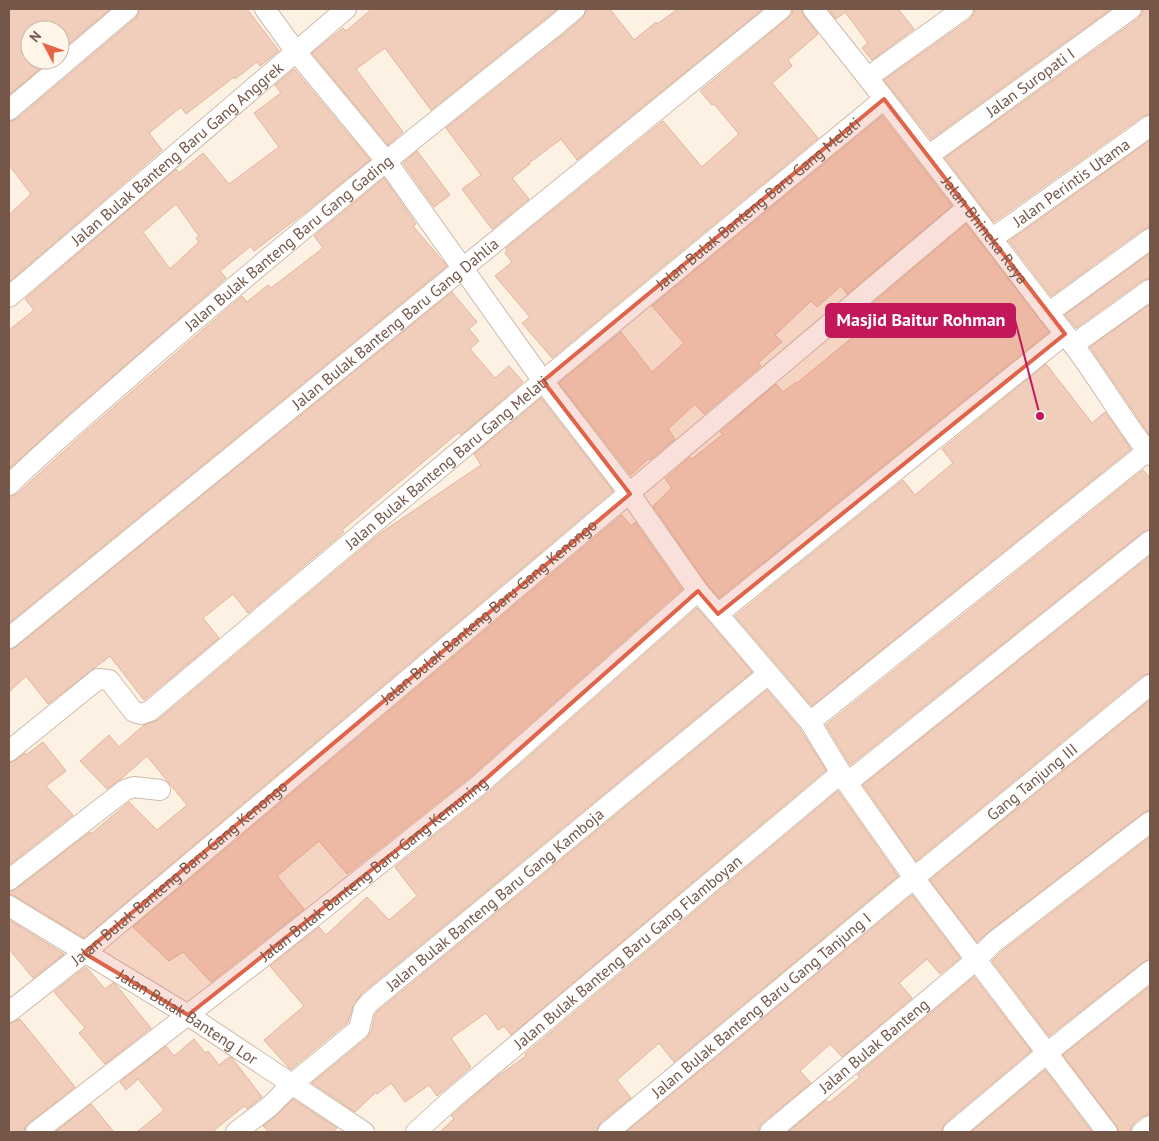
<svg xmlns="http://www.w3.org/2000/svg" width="1159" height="1141" font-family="'PT Sans',sans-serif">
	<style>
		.building { fill: #f1cebb; stroke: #e3b49b; fill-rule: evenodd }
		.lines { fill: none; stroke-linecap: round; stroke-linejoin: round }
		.street-casing { stroke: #cfbbad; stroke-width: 22 }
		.street { stroke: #fff; stroke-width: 20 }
		.marked { fill: #df6449; fill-opacity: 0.2; stroke: #df6449; stroke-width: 4; stroke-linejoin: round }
		.labels { text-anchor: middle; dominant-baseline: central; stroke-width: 4; stroke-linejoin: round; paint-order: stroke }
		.street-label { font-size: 16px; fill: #745749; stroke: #fff5e9 }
		.leader { fill: none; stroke: #c2185b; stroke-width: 2 }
		.callout-dot { fill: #c2185b; stroke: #fff5e9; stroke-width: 2 }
		.callout { fill: #c2185b; stroke: #c2185b; stroke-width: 2 }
		.callout-label { font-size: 18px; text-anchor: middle; font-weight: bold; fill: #fff }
	</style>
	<rect width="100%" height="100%" fill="#fcf1e3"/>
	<!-- building -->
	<g class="building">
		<polygon points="9,9 110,9 60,51 60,30 30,30 30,60 50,60 9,95"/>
		<polygon points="140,9 247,9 279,51 260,66 257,62 235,79 234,77 186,114 181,107 149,133 162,150 9,282 9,215 31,194 9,165 9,122 17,119 136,18"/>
		<polygon points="372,9 557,9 431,110 385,48 356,69 403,132 388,145 312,53 343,28 346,31"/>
		<polygon points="587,9 610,9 634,40 656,22 657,24 678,9 763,9 577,160 561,139 529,163 530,164 512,178 529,199 492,229 462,189 481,175 446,128 563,35 583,18"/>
		<polygon points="793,9 801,9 804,16 818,34 788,60 792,66 772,83 818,138 552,358 522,323 530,317 495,276 512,262 505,253 507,250 506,248 663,121 702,167 739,134 714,104 712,105 700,91 788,18 792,14"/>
		<polygon points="828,9 898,9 914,29 872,60 862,48 868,43 845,12 836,19"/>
		<polygon points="975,9 1111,9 931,139 884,80 970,19 974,14"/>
		<polygon points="1143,9 1150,9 1150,114 1143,116 994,222 945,158 1138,19 1142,14"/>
		<path d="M294,69l76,91 -71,57 -45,34 -3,-5 -31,25 6,7 -158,137 -59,54v-139l25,-20 -9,-11 151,-130 3,4 24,-20 26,31 50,-37 -25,-34 27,-20 -6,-8zM176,204l23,32 -3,2 3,4 -29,27 -27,-37z"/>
		<polygon points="882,116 952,206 847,294 841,286 817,307 811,301 775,335 782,342 758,363 761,366 704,414 695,404 668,429 675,439 650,460 648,459 631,475 559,383 621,332 652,372 684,343 652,306"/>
		<polygon points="1150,140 1150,227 1143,229 1051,296 1009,241"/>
		<polygon points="417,151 450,195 434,207 403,163"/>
		<polygon points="384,178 416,224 413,226 447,266 9,623 9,497 17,494 84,433 242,296 247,302 268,285 271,288 323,248 314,236"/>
		<polygon points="966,224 1049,332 719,598 707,584 653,506 672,488 665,479 690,457 692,459 723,434 720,432 776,384 783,392 796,382 797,383 859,332 855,328 867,318 862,312"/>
		<polygon points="1150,253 1150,278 1143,280 1076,328 1065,315"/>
		<polygon points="452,292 477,322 469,329 479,341 470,349 495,378 509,366 523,382 461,435 459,432 342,530 344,532 248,613 233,594 203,618 219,638 144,700 110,656 48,704 26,676 9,692 9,650 16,647"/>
		<polygon points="1150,304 1150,436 1090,347"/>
		<polygon points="1046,364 1092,423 1105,412 1131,449 812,706 735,616 903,480 915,495 953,463 942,449"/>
		<polygon points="541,398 613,491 84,938 15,896 9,894 9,892 16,889 90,832 91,834 129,802 157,830 187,805 147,756 122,778 107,789 80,761 109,735 119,747 144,725 158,720 382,532 481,465 474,454"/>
		<polygon points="1143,470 1150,478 1150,529 1143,532 850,765 826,725"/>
		<polygon points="622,515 631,526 635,522 682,589 472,775 347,874 319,841 277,876 304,909 211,982 183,952 169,961 133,927"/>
		<polygon points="1150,556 1150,673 1142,676 916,861 863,785"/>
		<polygon points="697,608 752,672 362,993 353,1006 348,1022 291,1069 289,1068 264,1040 304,1006 270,966 319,927 326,935 367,897 389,920 417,896 395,867 488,793"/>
		<polygon points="767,690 800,729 826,770 511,1035 504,1026 498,1030 486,1013 451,1038 471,1067 437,1096 429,1085 405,1102 391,1083 377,1094 376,1092 355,1112 312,1083 367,1038 371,1032 375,1015 378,1011"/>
		<polygon points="1150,700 1150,810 1143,813 987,933 977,942 930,880"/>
		<polygon points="43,742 66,771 46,786 73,815 9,865 9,763 16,760 25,753 26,755"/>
		<polygon points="838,791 898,876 674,1062 659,1043 617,1080 631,1098 600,1123 596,1132 440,1132 454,1119 451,1116 459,1109 494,1079 526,1056 525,1054"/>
		<polygon points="1150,837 1150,959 1143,962 1049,1036 992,961 1002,951"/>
		<polygon points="912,895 960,958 940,974 927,959 899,983 912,998 842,1057 830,1044 800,1071 811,1083 762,1123 759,1127 758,1132 626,1132"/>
		<polygon points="9,920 64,954 33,978 9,949"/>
		<polygon points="86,967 105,989 113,983 116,985 151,1028 105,1064 79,1033 85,1028 54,992"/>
		<polygon points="974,977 1031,1051 945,1123 941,1132 788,1132 826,1100 829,1103 860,1077 857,1075"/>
		<polygon points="1150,986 1150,1114 1143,1116 1135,1122 1131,1127 1130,1132 1119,1132 1116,1125 1063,1055"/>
		<polygon points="20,1019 75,1087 29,1123 25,1127 24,1132 9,1132 9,1024"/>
		<polygon points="194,1039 205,1053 208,1051 219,1065 229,1057 232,1058 262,1097 247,1109 244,1106 212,1132 137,1132 164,1110 138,1079 126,1090 120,1082 166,1046 174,1056"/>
		<polygon points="1045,1070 1092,1132 971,1132"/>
		<polygon points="293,1099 337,1128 333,1132 269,1132 263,1126 277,1115"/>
		<polygon points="91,1104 114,1132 55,1132"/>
	</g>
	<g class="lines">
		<defs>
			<g id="street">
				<polyline points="265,9 296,52 387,162 543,381 630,494 698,591 810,722 847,783 914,878 1107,1132"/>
				<path id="s1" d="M813,9c89,110 173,223 259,334 27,36 50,76 78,112"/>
				<polyline points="868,77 963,9"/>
				<polyline points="9,110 128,9"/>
				<path id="s2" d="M928,156l203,-147"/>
				<path id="s3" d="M993,238l157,-112"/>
				<path id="s4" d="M9,297l337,-288"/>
				<polyline points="1048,313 1150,239"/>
				<polyline points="1073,345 1150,290"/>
				<path id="s5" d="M9,485c43,-42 90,-81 135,-121 134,-116 272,-228 411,-338l20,-17"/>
				<polyline points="718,614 1065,334"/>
				<path id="s6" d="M9,638l772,-629"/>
				<polyline points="810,722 1150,449"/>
				<path id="s7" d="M9,751l89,-72 11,1 25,32 7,2 9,-3 393,-330 341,-282"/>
				<polyline points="847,783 1150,541"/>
				<polyline points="9,880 125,790 134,787 160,790"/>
				<path id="s8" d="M9,906l179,109 176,117"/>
				<path id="s9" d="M9,1012l75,-59 883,-745"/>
				<path id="s10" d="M36,1132l219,-169 225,-179 218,-193"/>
				<path id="s11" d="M236,1132l33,-25 22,-22 68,-56 5,-20 6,-7 398,-328"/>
				<path id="s12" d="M416,1132l35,-32 390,-327"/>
				<path id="s13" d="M608,1132l306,-254 236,-193"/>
				<path id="s14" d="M770,1132l206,-172 18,-18 156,-120"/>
				<polyline points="953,1132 1047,1053 1150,971"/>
				<polyline points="1142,1132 1150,1126"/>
			</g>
		</defs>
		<!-- street casing -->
		<use href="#street" class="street-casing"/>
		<!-- street -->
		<use href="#street" class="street"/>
	</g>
	<!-- marked area -->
	<path class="marked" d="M884,99l181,235 -347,280 -20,-23 -218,193 -292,231 -104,-62 546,-459 -87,-113z"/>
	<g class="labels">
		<!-- street labels -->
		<g class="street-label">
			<text stroke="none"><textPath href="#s2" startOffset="126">Jalan Suropati I</textPath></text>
			<text stroke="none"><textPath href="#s4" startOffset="221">Jalan Bulak Banteng Baru Gang Anggrek</textPath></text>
			<text stroke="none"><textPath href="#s3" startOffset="96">Jalan Perintis Utama</textPath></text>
			<text stroke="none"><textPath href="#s7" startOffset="975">Jalan Bulak Banteng Baru Gang Melati</textPath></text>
			<text stroke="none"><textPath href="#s1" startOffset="280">Jalan Bhineka Raya</textPath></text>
			<text stroke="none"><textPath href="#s5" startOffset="370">Jalan Bulak Banteng Baru Gang Gading</textPath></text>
			<text stroke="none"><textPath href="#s6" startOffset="498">Jalan Bulak Banteng Baru Gang Dahlia</textPath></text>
			<text stroke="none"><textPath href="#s7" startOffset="570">Jalan Bulak Banteng Baru Gang Melati</textPath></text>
			<text stroke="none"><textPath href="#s9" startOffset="625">Jalan Bulak Banteng Baru Gang Kenongo</textPath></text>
			<text stroke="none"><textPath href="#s13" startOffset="550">Gang Tanjung III</textPath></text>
			<text stroke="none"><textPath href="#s10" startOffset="428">Jalan Bulak Banteng Baru Gang Kemuning</textPath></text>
			<text stroke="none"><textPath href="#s9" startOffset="220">Jalan Bulak Banteng Baru Gang Kenongo</textPath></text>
			<text stroke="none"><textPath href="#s11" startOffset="352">Jalan Bulak Banteng Baru Gang Kamboja</textPath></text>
			<text stroke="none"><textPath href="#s12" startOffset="278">Jalan Bulak Banteng Baru Gang Flamboyan</textPath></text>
			<text stroke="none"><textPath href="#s13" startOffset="199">Jalan Bulak Banteng Baru Gang Tanjung I</textPath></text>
			<text stroke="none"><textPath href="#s8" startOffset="210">Jalan Bulak Banteng Lor</textPath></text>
			<text stroke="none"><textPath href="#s14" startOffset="135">Jalan Bulak Banteng</textPath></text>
		</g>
	</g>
	<!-- callouts -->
	<path class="leader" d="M1040 416L1015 320"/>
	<circle class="callout-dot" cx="1040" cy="416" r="5"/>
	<rect class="callout" x="826" y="304" width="189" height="33" rx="5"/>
	<g class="callout-label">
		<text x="921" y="326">Masjid Baitur Rohman</text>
	</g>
	<!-- border -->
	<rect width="1159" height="1141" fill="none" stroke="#745749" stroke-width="20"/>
	<!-- north arrow -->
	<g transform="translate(45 45) rotate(311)"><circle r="24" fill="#fff5e9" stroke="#c7b6a9"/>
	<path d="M0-4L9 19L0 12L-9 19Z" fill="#e56549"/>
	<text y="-8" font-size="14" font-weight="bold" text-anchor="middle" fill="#745749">N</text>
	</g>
</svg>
